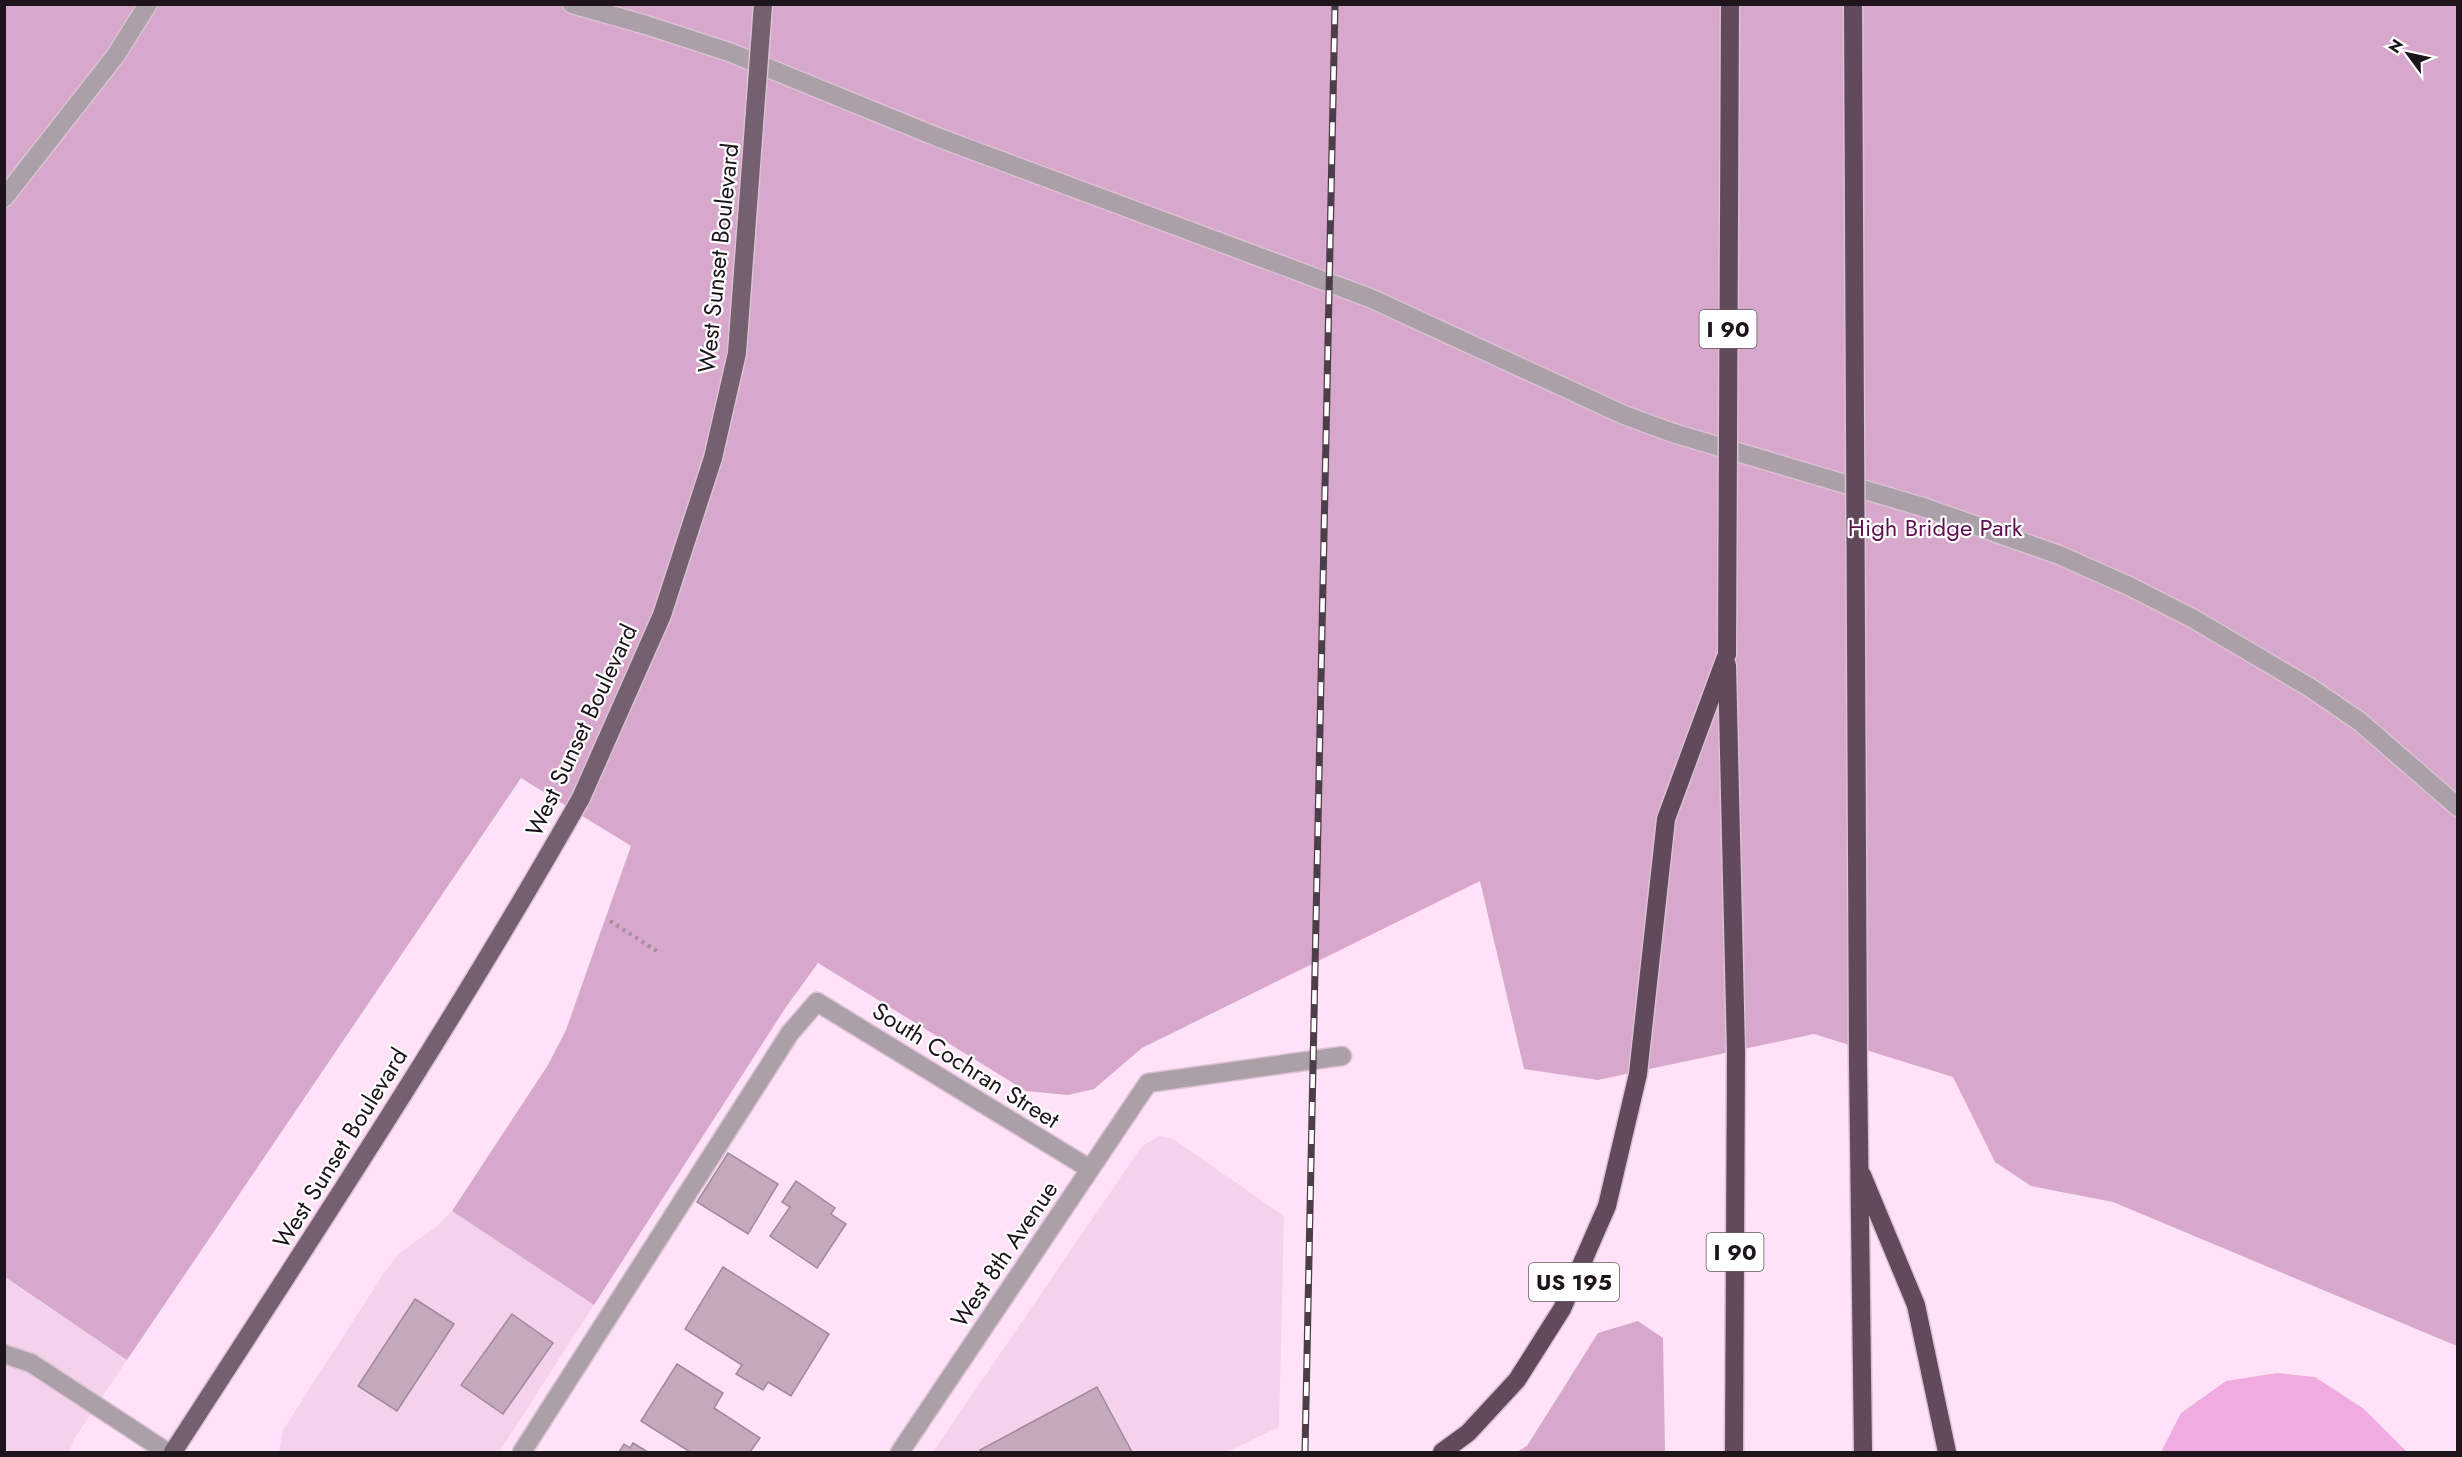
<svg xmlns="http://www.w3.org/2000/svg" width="2462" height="1457" font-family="Jost,sans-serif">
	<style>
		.built { fill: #f5d2ec }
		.green { fill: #d7a8cb }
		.water { fill: #f0ace0 }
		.building { fill: #c4a9bd; stroke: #a3889c; stroke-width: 1.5 }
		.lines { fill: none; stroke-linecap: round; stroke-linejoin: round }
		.service-casing { stroke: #dbc1d4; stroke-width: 21 }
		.minor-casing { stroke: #dbc1d4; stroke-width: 21 }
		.primary-casing { stroke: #dbc1d4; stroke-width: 21 }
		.motorway-casing { stroke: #dbc1d4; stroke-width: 21 }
		.path { stroke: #a48f9e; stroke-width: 4; stroke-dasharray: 3 4.5; stroke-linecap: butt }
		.service { stroke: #ab9fa8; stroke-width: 18 }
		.minor { stroke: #ab9fa8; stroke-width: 18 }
		.primary { stroke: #756070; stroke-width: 18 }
		.motorway { stroke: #614a5c; stroke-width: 18 }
		.rail-casing { stroke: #4c3e48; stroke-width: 7 }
		.rail { stroke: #fff; stroke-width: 4.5; stroke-dasharray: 14; stroke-linecap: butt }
		.primary-bridge-casing { stroke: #dbc1d4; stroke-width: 21; stroke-linecap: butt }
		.motorway-bridge-casing { stroke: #dbc1d4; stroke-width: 21; stroke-linecap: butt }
		.primary-bridge { stroke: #756070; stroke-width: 18 }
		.motorway-bridge { stroke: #614a5c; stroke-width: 18 }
		.labels { text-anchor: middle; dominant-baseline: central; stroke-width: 4.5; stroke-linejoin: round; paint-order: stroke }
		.shield { fill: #fff; stroke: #625a5f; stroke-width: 1.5 }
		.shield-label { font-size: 22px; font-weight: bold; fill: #1e141b }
		.street-label { font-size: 24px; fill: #1e141b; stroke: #fff }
		.park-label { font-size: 24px; fill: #5e1152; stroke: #fff }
	</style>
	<rect width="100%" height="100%" fill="#ffe2f7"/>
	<!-- built -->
	<g class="built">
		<polygon points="1159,1136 1173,1139 1284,1216 1279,1427 1227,1452 933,1452 1142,1146"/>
		<polygon points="452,1211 594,1305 499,1452 279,1452 283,1430 384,1273 398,1254 436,1227"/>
		<polygon points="4,1277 127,1360 76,1436 69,1452 5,1452"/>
	</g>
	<!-- green -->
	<g class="green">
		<polygon points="5,5 2457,5 2457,1346 2113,1202 2031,1186 1995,1162 1953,1077 1814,1034 1598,1080 1524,1069 1480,881 1142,1048 1094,1089 1068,1095 1026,1091 818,963 786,1007 594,1305 452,1211 548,1065 566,1030 631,846 521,778 127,1360 5,1277"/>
		<polygon points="1638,1321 1663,1338 1665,1452 1517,1452 1527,1446 1598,1333"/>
	</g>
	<!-- water -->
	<polygon class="water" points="2277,1373 2315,1377 2364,1409 2407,1452 2161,1452 2181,1413 2226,1381"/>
	<!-- building -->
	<g class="building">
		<polygon points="728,1153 778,1184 748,1234 697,1202"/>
		<polygon points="796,1181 835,1208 831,1214 846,1224 817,1268 770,1236 790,1207 782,1202"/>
		<polygon points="723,1267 829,1334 791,1396 768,1382 763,1390 736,1374 742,1365 685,1329"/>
		<polygon points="415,1299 454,1324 397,1411 358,1386"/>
		<polygon points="512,1314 553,1343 503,1414 461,1385"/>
		<polygon points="677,1364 723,1393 714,1408 760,1438 750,1452 690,1452 641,1421"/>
		<polygon points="1097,1387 1132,1452 981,1452 980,1450"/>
		<polygon points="633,1443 648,1452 619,1452 624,1444 630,1448"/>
	</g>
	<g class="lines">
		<defs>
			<g id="service">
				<polyline points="572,4 646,25 729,52 937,137 1370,298 1624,415 1673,433 1926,508 2059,555 2129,586 2192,618 2309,687 2359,721 2458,807"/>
				<polyline points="4,198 116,55 148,4"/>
				<polyline points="4,1354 31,1363 167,1452"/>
				<polyline points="522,1452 790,1033 817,1002"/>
			</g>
			<g id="minor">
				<polyline points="817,1002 1090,1169"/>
				<polyline points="900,1452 1148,1083 1342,1056"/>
			</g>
			<path id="primary" d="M173,1452c139,-215 281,-430 408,-654"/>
			<g id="motorway">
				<polyline points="1727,665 1736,1052 1734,1452"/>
				<polyline points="1858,1062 1863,1452"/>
				<polyline points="1862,1175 1916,1305 1947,1452"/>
				<polyline points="1442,1452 1468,1433 1517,1380 1562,1309 1607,1206 1638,1074 1666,819 1727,654"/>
			</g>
		</defs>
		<!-- service casing -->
		<use href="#service" class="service-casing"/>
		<!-- minor casing -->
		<use href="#minor" class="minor-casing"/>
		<!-- primary casing -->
		<use href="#primary" class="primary-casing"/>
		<!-- motorway casing -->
		<use href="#motorway" class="motorway-casing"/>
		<!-- path -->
		<polyline class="path" points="610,921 660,953"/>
		<!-- service -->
		<use href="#service" class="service"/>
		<!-- minor -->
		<use href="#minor" class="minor"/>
		<!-- primary -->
		<use href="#primary" class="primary"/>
		<!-- motorway -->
		<use href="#motorway" class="motorway"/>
		<defs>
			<polyline id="rail" points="1305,1452 1335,4"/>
		</defs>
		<!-- rail casing -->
		<use href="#rail" class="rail-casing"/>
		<!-- rail -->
		<use href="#rail" class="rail"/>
		<defs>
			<polyline id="primary-bridge" points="581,798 662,615 713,458 737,353 763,4"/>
			<g id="motorway-bridge">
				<polyline points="1853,4 1858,1062"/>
				<polyline points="1727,654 1730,4"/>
			</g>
		</defs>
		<!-- primary-bridge casing -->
		<use href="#primary-bridge" class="primary-bridge-casing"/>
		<!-- motorway-bridge casing -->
		<use href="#motorway-bridge" class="motorway-bridge-casing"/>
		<!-- primary-bridge -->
		<use href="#primary-bridge" class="primary-bridge"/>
		<!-- motorway-bridge -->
		<use href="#motorway-bridge" class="motorway-bridge"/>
	</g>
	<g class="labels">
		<!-- shield labels -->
		<g class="shield">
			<rect x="1699.5" y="310" width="57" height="38" rx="4.5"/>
			<rect x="1706.5" y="1233" width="57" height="38" rx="4.5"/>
			<rect x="1529" y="1263" width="90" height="38" rx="4.5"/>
		</g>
		<g class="shield-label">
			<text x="1728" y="329">I 90</text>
			<text x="1735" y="1252">I 90</text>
			<text x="1574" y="1282">US 195</text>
		</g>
		<!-- street labels -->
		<g class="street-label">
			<text transform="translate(718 258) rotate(-84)">West Sunset Boulevard</text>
			<text transform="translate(581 730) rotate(-65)">West Sunset Boulevard</text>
			<text transform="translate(966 1065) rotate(32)">South Cochran Street</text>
			<text transform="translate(340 1148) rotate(-58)">West Sunset Boulevard</text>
			<text transform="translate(1004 1254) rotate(-56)">West 8th Avenue</text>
		</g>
		<!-- park labels -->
		<g class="park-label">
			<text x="1935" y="527">High Bridge Park</text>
		</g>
	</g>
	<!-- border -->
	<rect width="2462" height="1457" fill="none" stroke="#1e141b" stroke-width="12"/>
	<!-- north arrow -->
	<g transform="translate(2408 54) rotate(303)" stroke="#ffffff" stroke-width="4.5" paint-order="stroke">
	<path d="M0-4.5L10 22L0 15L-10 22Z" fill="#1e141b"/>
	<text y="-9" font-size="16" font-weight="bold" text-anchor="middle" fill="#1e141b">N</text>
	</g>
</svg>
